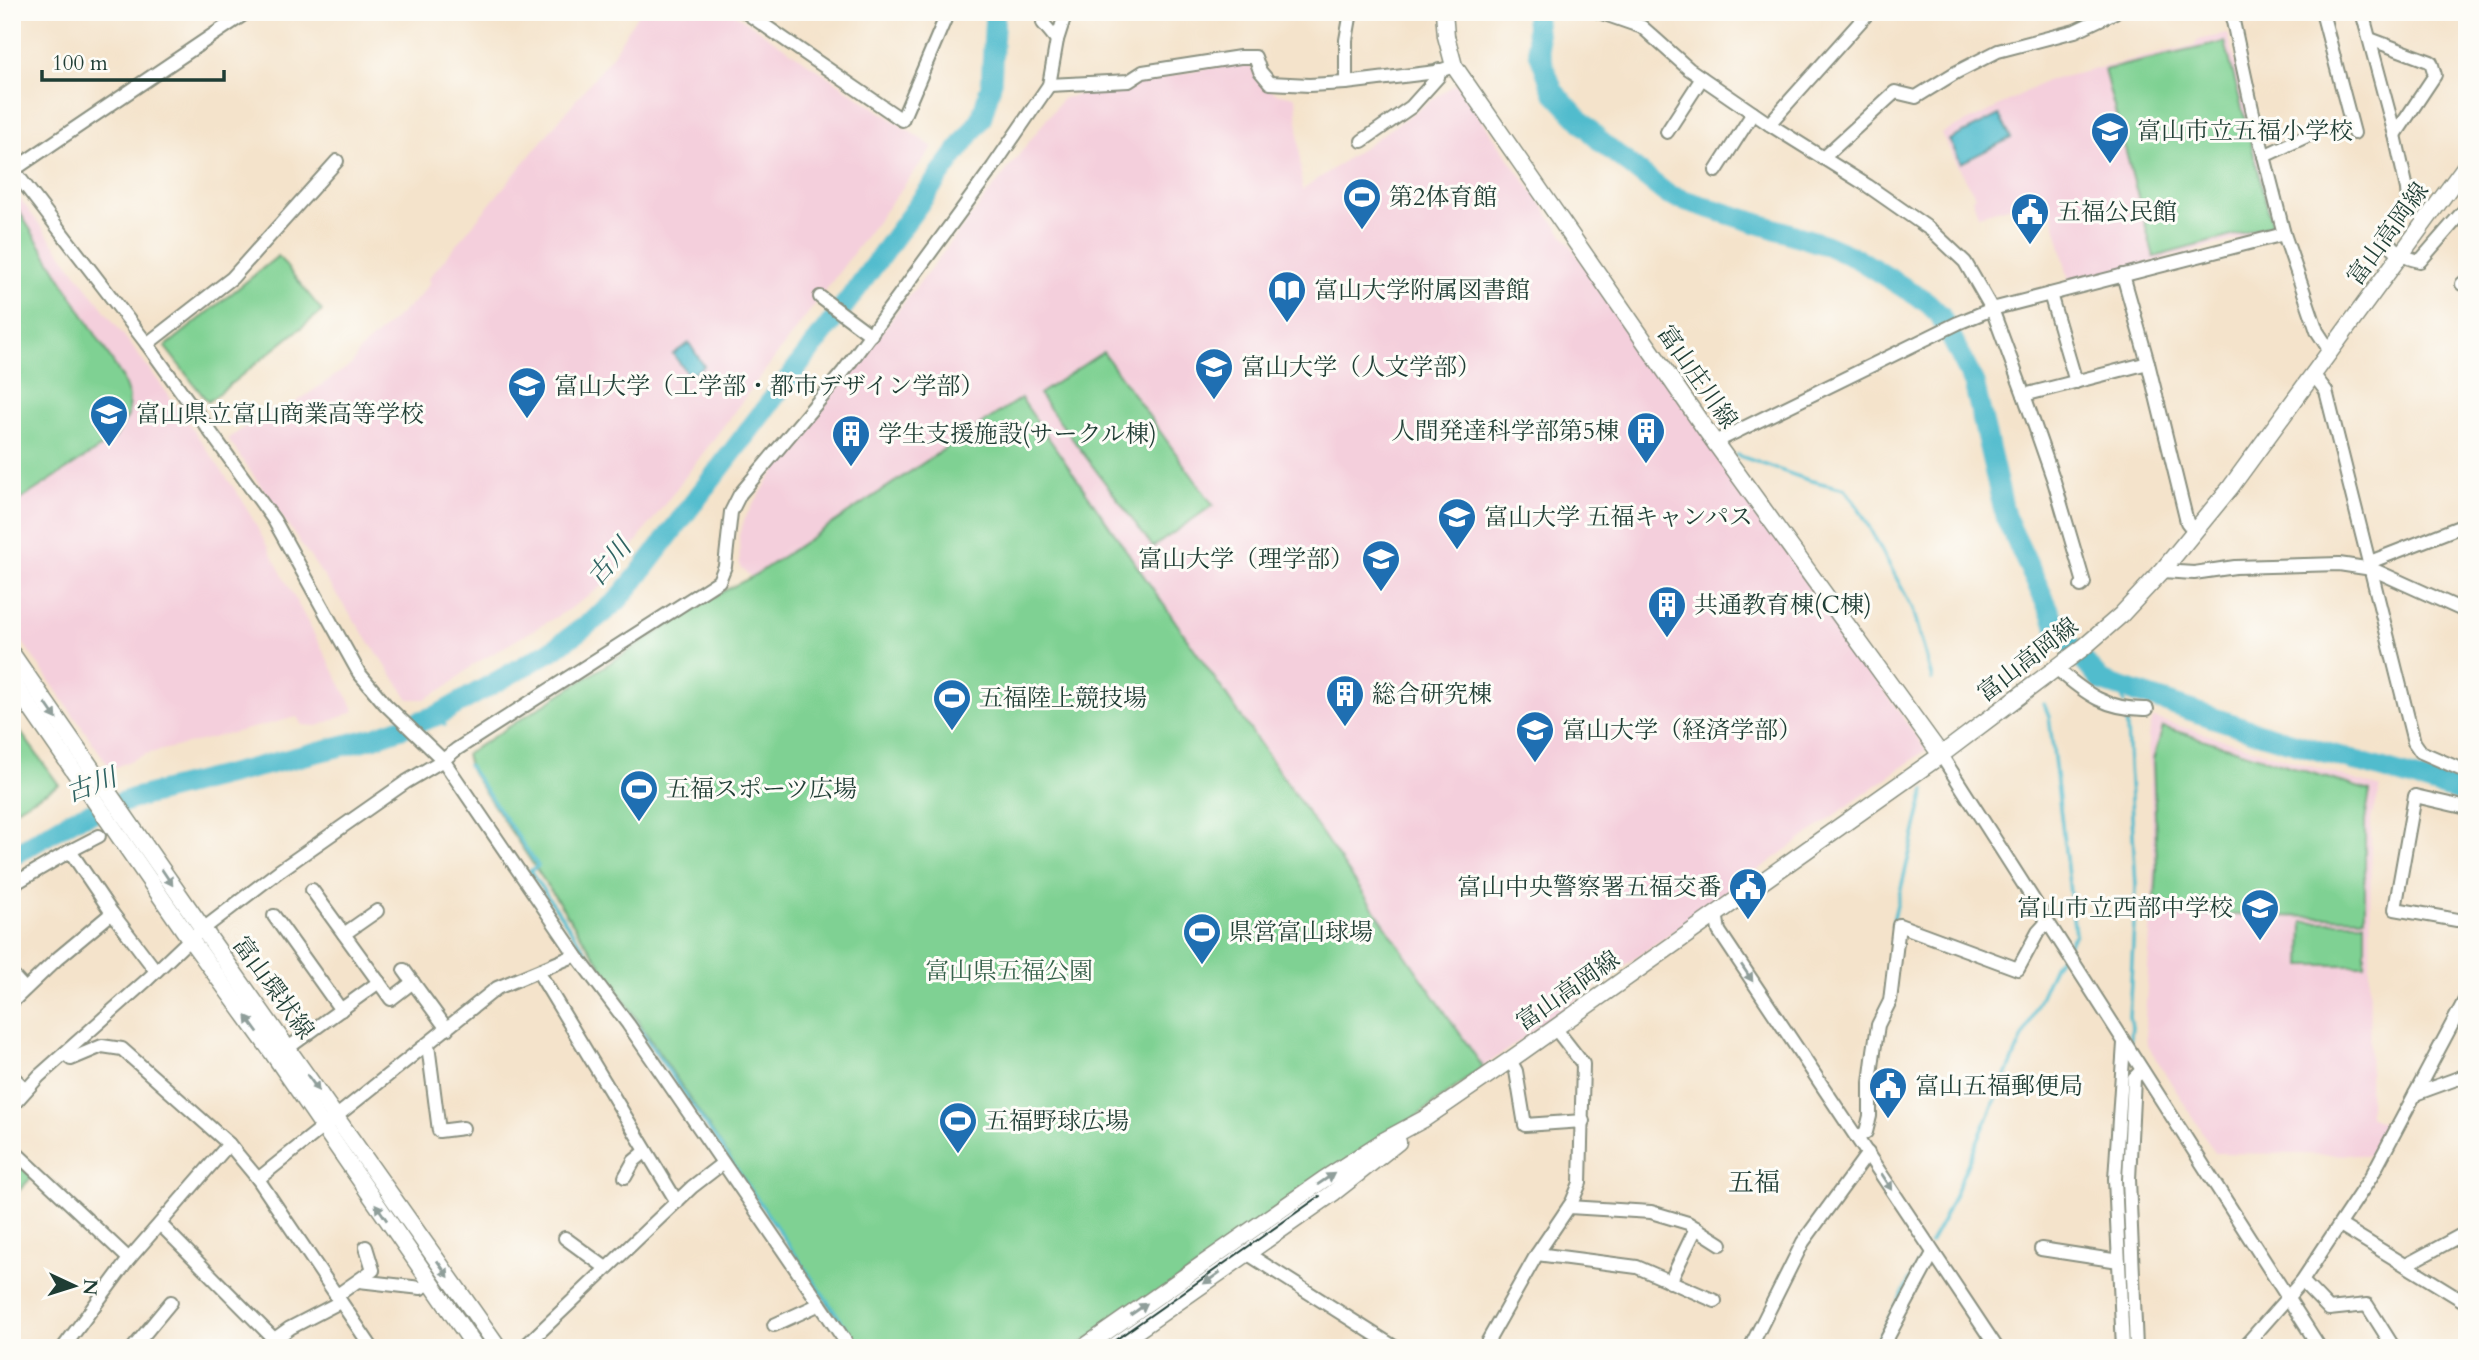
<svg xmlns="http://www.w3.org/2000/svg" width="2479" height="1360" font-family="Cardo,'Noto Serif JP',serif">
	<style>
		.built { fill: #f4cfdc }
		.green { fill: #7fd193; stroke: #4f8764; stroke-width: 2 }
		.water { fill: #51bccd; stroke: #387c80; stroke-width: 2 }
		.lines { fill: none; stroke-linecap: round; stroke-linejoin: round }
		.stream { stroke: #51bccd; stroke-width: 3.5 }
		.river { stroke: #51bccd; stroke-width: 21 }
		.minor-casing { stroke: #8a9080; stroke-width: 16 }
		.major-casing { stroke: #8a9080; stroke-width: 19 }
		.minor { stroke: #fff; stroke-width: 12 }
		.major { stroke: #fff; stroke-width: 16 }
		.tram { stroke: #1f3d34; stroke-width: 2 }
		.oneway { fill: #8f9e9a }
		.labels { text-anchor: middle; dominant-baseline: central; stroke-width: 6; stroke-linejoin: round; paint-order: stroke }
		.poi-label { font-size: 24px; fill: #1f3d34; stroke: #fdfcf7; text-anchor: start }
		.street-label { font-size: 24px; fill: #1f3d34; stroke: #fdfcf7 }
		.park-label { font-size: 24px; fill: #37624c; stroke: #fdfcf7 }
		.water-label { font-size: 26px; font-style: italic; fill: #2e6362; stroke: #fdfcf7 }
		.neighbourhood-label { font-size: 26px; fill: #1f3d34; stroke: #fdfcf7 }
	</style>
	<rect width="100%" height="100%" fill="#fdfcf7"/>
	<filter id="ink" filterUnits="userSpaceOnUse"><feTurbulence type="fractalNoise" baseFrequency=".0143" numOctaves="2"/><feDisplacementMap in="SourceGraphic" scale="14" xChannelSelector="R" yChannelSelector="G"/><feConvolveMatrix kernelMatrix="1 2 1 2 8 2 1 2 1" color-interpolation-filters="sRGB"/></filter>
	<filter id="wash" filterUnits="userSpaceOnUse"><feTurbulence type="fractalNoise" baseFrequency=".00686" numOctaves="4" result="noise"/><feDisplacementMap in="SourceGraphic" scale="28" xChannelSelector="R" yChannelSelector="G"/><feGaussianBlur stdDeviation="1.57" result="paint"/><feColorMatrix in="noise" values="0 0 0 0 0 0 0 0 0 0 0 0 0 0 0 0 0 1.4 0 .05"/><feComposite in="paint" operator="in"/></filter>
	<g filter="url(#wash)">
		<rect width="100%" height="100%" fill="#f4e3cb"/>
		<!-- built -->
		<g class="built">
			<polygon points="639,12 732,12 933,147 604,585 568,610 473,665 448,686 425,699 409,699 228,439 269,409 286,409 352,364 360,350 417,299 430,283 428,279 611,57"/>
			<polygon points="2228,34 2277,222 2272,230 2070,284 2048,197 1978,215 1972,198 1975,196 1941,134 1990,111 2046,81 2195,45 2198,40"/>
			<polygon points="1246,60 1259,79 1275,93 1296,97 1302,190 1456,83 1926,750 1483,1067 1021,398 752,578 740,567 739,535 746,516 784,457 1063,98"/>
			<polygon points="12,188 168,394 243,501 355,711 318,726 302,725 297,717 146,754 111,769 12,627"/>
			<polygon points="2153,718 2381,788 2371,819 2369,1116 2385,1125 2369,1155 2215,1153 2147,1044 2145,1020 2154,865 2148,736"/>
		</g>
		<!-- green -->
		<g class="green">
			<polygon points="2225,42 2272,225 2154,257 2104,70"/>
			<polygon points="12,200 122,377 129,397 128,416 115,438 12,505"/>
			<polygon points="278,256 322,311 208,402 165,347"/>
			<polygon points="1103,352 1213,505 1153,547 1039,394"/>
			<polygon points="1021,398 1483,1067 1385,1140 1203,1264 1074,1348 857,1348 470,770 466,754 720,593 752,577"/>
			<polygon points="12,720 59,785 12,811"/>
			<polygon points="2163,727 2370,791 2365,821 2365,918 2154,913 2157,869 2153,760"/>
			<polygon points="2303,922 2365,922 2365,965 2302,965"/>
			<polygon points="12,1158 32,1177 12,1198"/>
		</g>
		<!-- water -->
		<g class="water">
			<polygon points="1999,115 2011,138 1961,163 1949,140"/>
			<polygon points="689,343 704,366 689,376 673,354"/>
		</g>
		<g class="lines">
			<!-- stream -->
			<g class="stream">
				<polyline points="1737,455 1808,480 1845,489 1860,510 1913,609 1932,679"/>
				<polyline points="2120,689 2124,703"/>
				<polyline points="2044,704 2049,716 2075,934 2068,945"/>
				<polyline points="2126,711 2136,887 2129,1017 2132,1027 2130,1042"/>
				<polyline points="438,715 445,725"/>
				<polyline points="468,765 538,866 530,871 860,1348"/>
				<polyline points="1893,928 1894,917 1925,790"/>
				<polyline points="1887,976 1890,953"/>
				<polyline points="2124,1209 2126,1112"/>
				<polyline points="1930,1243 1944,1218 2054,966 2064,951"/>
				<polyline points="1873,1348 1926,1250"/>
			</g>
			<!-- river -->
			<g class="river">
				<polyline points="1535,12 1539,52 1553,91 1601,142 1668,195 1826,245 1858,259 1927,302 1940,315 1974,383 2005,516 2060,633 2101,681 2263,734 2467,794"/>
				<polyline points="12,856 74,819 135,798 373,738 438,715 554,649 595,619 617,601 636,578 853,294 981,119 991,85 995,12"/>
			</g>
		</g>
	</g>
	<g filter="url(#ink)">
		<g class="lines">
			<defs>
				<g id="minor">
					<polyline points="745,12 902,120 948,12"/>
					<polyline points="1044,12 1043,23 1057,40"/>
					<polyline points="1599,12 1642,27 1689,69 1772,126 1868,186 1931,230 1965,262 1992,309 2024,395 2054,481 2084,583 2081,586"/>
					<polyline points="2231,12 2252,109 2284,234 2317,331 2330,351"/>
					<polyline points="2322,12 2354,133"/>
					<path d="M2362,12l33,123 12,54 1,13 -4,10 -18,26c8,14 18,20 34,23l47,-54"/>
					<polyline points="2370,39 2431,62 2435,75 2395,135"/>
					<polyline points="1346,83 1346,40 1351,12"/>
					<polyline points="1049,85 1129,81 1143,72 1240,57 1255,57 1260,71 1270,83 1309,85 1346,83 1436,72 1454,66"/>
					<polyline points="1769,124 1869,12"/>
					<polyline points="1667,132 1702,78"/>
					<polyline points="1362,141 1411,107 1438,77 1439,70"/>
					<polyline points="2264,156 2309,135"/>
					<polyline points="1823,158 1895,92 1916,97 1955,73 1998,51 2075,31 2115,12"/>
					<polyline points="12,168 147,344 274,520 359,673 385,704 443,760 576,955 628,1024 850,1348"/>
					<polyline points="12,171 247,12"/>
					<polyline points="1716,171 1753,113"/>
					<polyline points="2123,275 2148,363 2187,522 2194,531"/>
					<polyline points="2462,284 2467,280"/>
					<polyline points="2050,294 2076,382"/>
					<polyline points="820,297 871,335"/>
					<polyline points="147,344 232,278 337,161"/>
					<polyline points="2313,374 2326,391 2414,742 2421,752 2467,772"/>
					<polyline points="2024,395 2148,363"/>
					<polyline points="1715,442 1958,323 1992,309 2284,234"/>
					<polyline points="2370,562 2467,524"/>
					<polyline points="2162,571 2194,573 2235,567 2339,564 2372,569 2467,612"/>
					<path d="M2057,669c29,25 50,41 90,40"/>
					<polyline points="1941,755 2320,1348"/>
					<polyline points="70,851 99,836"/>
					<polyline points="12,885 70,851 112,913 156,971"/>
					<polyline points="312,890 391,999 413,982"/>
					<polyline points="1716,913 1719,931 1997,1348"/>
					<polyline points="274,916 341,1010"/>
					<polyline points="2457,920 2395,909 2415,796 2467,808"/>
					<polyline points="344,934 377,911"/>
					<polyline points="404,970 447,1029"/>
					<polyline points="539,973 677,1202"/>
					<polyline points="12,975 25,989"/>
					<polyline points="12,1002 58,958 112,913"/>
					<polyline points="428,1045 439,1131 463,1128"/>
					<polyline points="288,1048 379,982"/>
					<polyline points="65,1053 71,1059 102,1046 122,1049 229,1144"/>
					<polyline points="1510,1060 1516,1071 1525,1125 1583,1121"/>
					<polyline points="12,1076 26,1090"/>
					<polyline points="2415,1094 2467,1075"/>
					<polyline points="12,1106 39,1076 148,979 190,939 279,871 406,782 443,760 457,749 719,581 725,566 731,512 740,494 843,372 993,167 1049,85 1057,40 1066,12"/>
					<polyline points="1857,1138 1866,1132 1870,1116 1870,1083 1874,1051 1878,1025 1890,1001 1899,925 2018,969 2038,932 2047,922"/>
					<polyline points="12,1149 129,1259"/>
					<polyline points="625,1177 634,1161 646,1151"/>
					<polyline points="258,1179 497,988 576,955"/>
					<polyline points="1569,1207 1651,1212 1688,1223 1721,1244"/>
					<polyline points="160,1224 273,1338"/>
					<polyline points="2340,1225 2467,1303"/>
					<polyline points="565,1238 606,1268"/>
					<polyline points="2041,1249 2119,1261"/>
					<polyline points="1248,1254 1396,1348"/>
					<polyline points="1537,1254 1637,1267 1715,1301"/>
					<polyline points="2406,1265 2467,1232"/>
					<polyline points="359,1281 421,1288 431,1283"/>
					<polyline points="2302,1281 2329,1309 2367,1305 2394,1348"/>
					<polyline points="1670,1282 1696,1228"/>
					<polyline points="336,1296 373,1270 366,1247"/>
					<polyline points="774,1325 820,1304"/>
					<polyline points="63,1348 129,1259 229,1144 258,1179 372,1348"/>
					<polyline points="133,1348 171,1302"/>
					<polyline points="262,1348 290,1328 340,1302"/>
					<polyline points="523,1348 692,1187 723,1163"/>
					<polyline points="1484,1348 1537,1254 1572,1202 1580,1183 1583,1064 1555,1028"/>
					<polyline points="1750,1348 1803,1242 1868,1153"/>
					<polyline points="1882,1348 1933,1253"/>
					<polyline points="2123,1348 2115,1179 2124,1043"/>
					<polyline points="2136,1348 2129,1179 2134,1078 2142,1070"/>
					<polyline points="2243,1348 2302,1281 2371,1177 2467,996"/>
				</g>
				<g id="major">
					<polyline points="1444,12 1446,36 1454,66 1708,433 1941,755"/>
					<polyline points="12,654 203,929 499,1348"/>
					<polyline points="12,681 190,939 272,1052 476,1348"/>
					<polyline points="1083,1348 1323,1180 1385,1140 1424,1119 1510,1060 1941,755 2084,647 2121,615 2162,571 2230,488 2467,164"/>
					<polyline points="1112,1348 1333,1193 1398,1142"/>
				</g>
			</defs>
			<!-- minor casing -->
			<use href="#minor" class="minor-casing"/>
			<!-- major casing -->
			<use href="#major" class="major-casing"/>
			<!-- minor -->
			<use href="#minor" class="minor"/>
			<!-- major -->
			<use href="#major" class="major"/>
			<!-- tram -->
			<polyline class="tram" points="1104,1348 1320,1196"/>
		</g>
		<!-- one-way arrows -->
		<defs><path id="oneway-solid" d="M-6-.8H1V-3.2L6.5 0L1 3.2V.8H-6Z" transform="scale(1.75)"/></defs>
		<g class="oneway">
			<use href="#oneway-solid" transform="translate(51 711) rotate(55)"/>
			<use href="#oneway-solid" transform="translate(167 877) rotate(56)"/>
			<use href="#oneway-solid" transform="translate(1747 973) rotate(56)"/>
			<use href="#oneway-solid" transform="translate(252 1024) rotate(-126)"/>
			<use href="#oneway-solid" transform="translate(313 1083) rotate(54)"/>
			<use href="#oneway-solid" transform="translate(1326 1179) rotate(-34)"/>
			<use href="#oneway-solid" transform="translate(1887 1182) rotate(57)"/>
			<use href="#oneway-solid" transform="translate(381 1212) rotate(-125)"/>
			<use href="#oneway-solid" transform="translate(443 1269) rotate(55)"/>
			<use href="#oneway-solid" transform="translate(1212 1278) rotate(145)"/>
			<use href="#oneway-solid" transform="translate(1139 1309) rotate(-35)"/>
		</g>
	</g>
	<!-- icons -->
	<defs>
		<symbol id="school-pin" viewBox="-11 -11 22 30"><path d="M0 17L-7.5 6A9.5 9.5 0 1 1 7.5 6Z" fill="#1f6fb2" stroke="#fdfcf7"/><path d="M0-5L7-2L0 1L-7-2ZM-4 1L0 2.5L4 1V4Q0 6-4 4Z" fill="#fff"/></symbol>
		<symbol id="stadium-pin" viewBox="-11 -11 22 30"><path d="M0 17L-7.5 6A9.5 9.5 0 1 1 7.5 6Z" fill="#1f6fb2" stroke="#fdfcf7"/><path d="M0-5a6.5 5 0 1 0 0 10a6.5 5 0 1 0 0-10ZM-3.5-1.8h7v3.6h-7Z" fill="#fff"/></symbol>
		<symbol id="civic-pin" viewBox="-11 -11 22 30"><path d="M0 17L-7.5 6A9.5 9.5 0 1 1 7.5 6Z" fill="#1f6fb2" stroke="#fdfcf7"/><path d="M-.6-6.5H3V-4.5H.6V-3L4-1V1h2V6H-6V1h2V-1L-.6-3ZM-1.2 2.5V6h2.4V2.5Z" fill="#fff"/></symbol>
		<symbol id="library-pin" viewBox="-11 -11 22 30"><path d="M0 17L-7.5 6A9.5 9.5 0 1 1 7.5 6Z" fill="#1f6fb2" stroke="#fdfcf7"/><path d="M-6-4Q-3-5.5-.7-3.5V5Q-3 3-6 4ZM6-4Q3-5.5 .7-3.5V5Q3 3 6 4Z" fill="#fff"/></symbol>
		<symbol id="university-pin" viewBox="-11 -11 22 30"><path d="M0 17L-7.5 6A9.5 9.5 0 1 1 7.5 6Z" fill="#1f6fb2" stroke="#fdfcf7"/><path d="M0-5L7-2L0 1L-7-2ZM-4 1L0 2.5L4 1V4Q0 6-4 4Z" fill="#fff"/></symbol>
		<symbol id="building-pin" viewBox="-11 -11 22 30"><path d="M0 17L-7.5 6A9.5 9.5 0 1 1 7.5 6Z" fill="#1f6fb2" stroke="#fdfcf7"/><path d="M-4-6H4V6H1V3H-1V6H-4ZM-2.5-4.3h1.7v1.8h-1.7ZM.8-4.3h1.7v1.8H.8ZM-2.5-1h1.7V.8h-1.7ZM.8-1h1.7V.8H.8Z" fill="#fff"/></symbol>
	</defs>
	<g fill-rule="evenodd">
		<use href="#school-pin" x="2088" y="109" width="44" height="60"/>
		<use href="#stadium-pin" x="1340" y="175" width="44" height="60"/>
		<use href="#civic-pin" x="2008" y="190" width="44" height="60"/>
		<use href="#library-pin" x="1265" y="268" width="44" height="60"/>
		<use href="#university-pin" x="1192" y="345" width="44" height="60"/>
		<use href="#university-pin" x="505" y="364" width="44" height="60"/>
		<use href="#school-pin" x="87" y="392" width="44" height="60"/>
		<use href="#building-pin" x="1624" y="409" width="44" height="60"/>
		<use href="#building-pin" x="829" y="412" width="44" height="60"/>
		<use href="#university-pin" x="1435" y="495" width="44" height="60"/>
		<use href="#university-pin" x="1359" y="537" width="44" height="60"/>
		<use href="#building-pin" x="1645" y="583" width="44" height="60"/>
		<use href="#building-pin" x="1323" y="672" width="44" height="60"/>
		<use href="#stadium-pin" x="930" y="676" width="44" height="60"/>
		<use href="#university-pin" x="1513" y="708" width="44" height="60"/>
		<use href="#stadium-pin" x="617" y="767" width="44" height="60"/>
		<use href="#civic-pin" x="1726" y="865" width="44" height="60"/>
		<use href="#school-pin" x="2238" y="886" width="44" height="60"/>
		<use href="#stadium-pin" x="1180" y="910" width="44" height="60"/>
		<use href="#civic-pin" x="1866" y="1064" width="44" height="60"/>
		<use href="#stadium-pin" x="936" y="1099" width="44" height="60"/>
	</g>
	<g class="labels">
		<!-- poi labels -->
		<g class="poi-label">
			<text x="2137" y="131">富山市立五福小学校</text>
			<text x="1389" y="197">第2体育館</text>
			<text x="2057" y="212">五福公民館</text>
			<text x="1314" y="290">富山大学附属図書館</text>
			<text x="1241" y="367">富山大学（人文学部）</text>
			<text x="554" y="386">富山大学（工学部・都市デザイン学部）</text>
			<text x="136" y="414">富山県立富山商業高等学校</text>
			<text x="1619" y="431" text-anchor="end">人間発達科学部第5棟</text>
			<text x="878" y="434">学生支援施設(サークル棟)</text>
			<text x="1484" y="517">富山大学 五福キャンパス</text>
			<text x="1354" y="559" text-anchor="end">富山大学（理学部）</text>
			<text x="1694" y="605">共通教育棟(C棟)</text>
			<text x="1372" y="694">総合研究棟</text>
			<text x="979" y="698">五福陸上競技場</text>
			<text x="1562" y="730">富山大学（経済学部）</text>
			<text x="666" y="789">五福スポーツ広場</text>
			<text x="1721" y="887" text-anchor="end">富山中央警察署五福交番</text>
			<text x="2233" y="908" text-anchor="end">富山市立西部中学校</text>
			<text x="1229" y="932">県営富山球場</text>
			<text x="1915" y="1086">富山五福郵便局</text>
			<text x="985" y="1121">五福野球広場</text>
		</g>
		<!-- street labels -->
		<g class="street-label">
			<text transform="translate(2388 234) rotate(-54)">富山高岡線</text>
			<text transform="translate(1697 377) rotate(55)">富山庄川線</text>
			<text transform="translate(2028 660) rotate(-38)">富山高岡線</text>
			<text transform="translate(273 988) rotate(54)">富山環状線</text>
			<text transform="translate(1568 991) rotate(-35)">富山高岡線</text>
		</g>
		<!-- park labels -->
		<g class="park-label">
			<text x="1009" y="971">富山県五福公園</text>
		</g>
		<!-- water labels -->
		<g class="water-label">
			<text transform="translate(609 562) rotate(-50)">古川</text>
			<text transform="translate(91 785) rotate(-20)">古川</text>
		</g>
		<!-- neighbourhood labels -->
		<g class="neighbourhood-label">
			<text x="1754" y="1182">五福</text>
		</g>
	</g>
	<!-- margin -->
	<rect width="2479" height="1360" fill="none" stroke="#fdfcf7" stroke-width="42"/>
	<!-- north arrow -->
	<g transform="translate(74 1286) rotate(94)" stroke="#fdfcf7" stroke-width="5" paint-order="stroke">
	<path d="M0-5L12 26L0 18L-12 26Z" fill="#1f3d34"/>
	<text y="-10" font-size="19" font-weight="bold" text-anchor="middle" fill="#1f3d34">N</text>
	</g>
	<!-- scale -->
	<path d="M42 70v10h182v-10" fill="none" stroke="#1f3d34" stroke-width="3.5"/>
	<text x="52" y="70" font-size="21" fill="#1f3d34" stroke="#fdfcf7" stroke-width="5" paint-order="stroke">100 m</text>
</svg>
